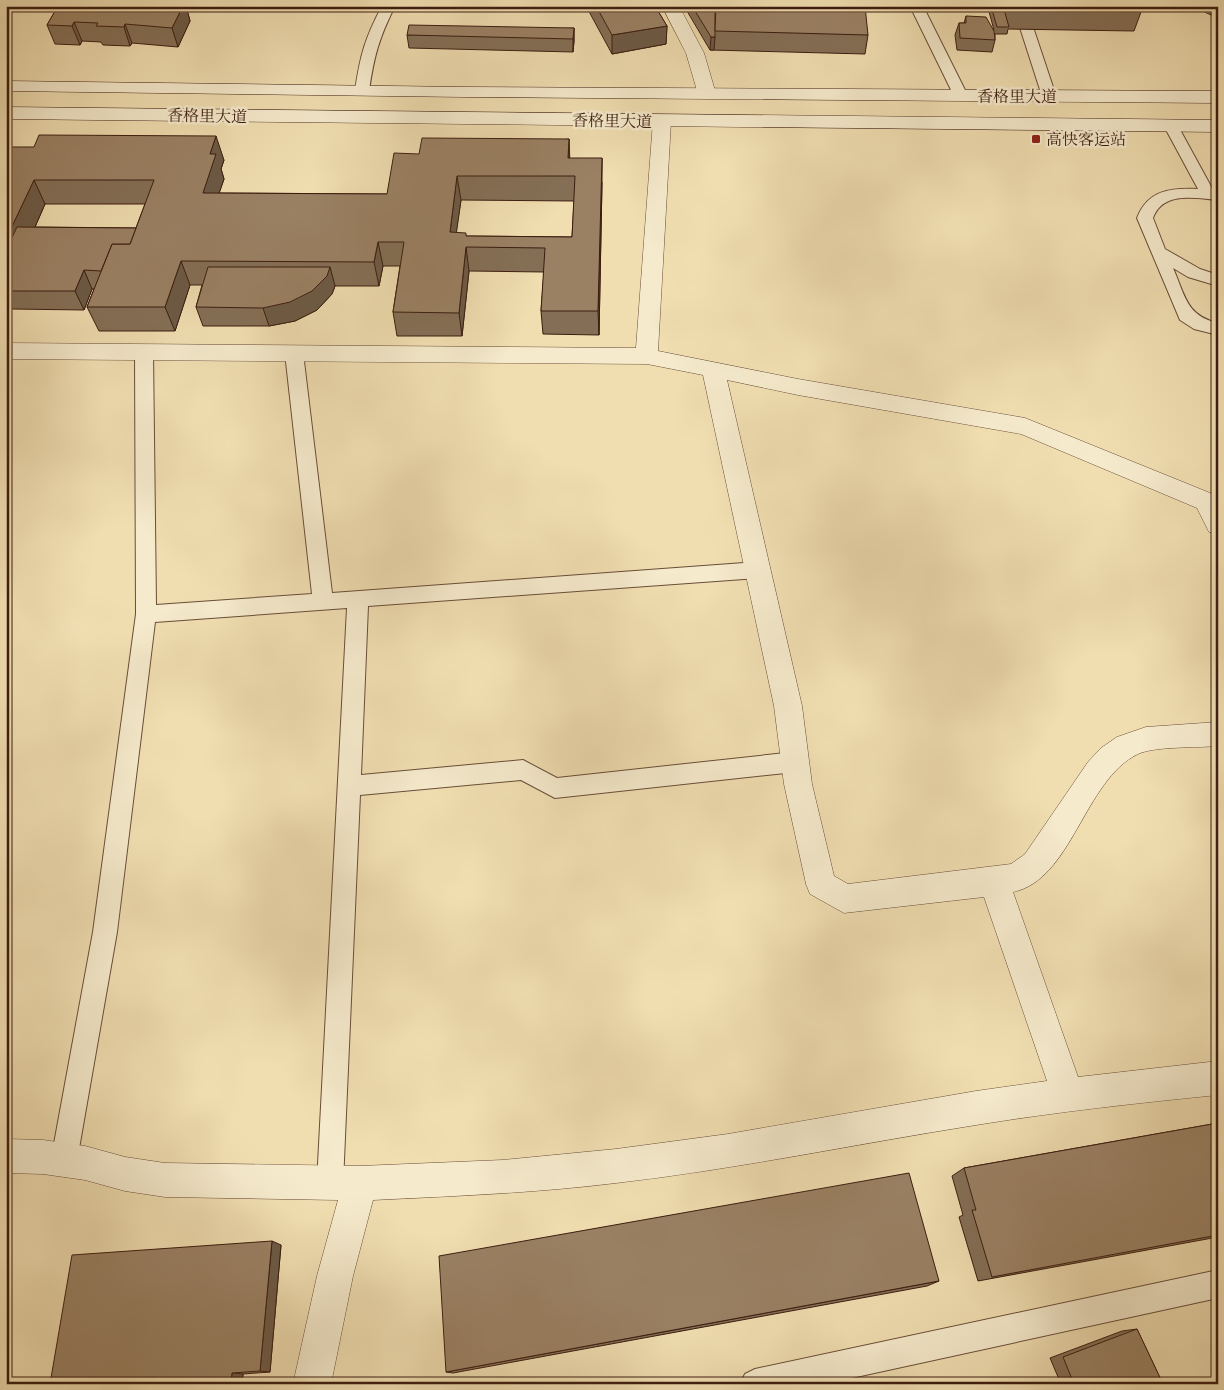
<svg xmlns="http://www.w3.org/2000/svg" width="1224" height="1390" font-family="'EB Garamond','Noto Serif SC',serif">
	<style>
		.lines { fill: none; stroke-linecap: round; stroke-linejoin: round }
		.lane-casing { stroke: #694d38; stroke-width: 2 }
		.street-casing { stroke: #694d38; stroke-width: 1 }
		.secondary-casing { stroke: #3c1d10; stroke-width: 1 }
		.lane { fill: #f5eacc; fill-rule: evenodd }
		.street { fill: #f5eacc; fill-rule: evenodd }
		.secondary { fill: #f5eacc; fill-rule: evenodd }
		.wall { fill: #846f56; stroke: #3c1d10; fill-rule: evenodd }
		.shaded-wall { fill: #6c5a46; stroke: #3c1d10 }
		.building { fill: #9a8164; stroke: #3c1d10; fill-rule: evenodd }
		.poi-dot { fill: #8f2418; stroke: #f5eacc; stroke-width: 2 }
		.labels { text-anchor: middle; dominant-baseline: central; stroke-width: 5; stroke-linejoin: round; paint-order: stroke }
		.far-street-label { font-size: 16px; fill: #3c1d10; stroke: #f5eacc }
		.far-poi-label { font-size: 16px; fill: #3c1d10; stroke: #f5eacc; text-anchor: start }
	</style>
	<rect width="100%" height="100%" fill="#f0deb1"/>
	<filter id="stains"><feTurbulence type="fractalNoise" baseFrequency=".004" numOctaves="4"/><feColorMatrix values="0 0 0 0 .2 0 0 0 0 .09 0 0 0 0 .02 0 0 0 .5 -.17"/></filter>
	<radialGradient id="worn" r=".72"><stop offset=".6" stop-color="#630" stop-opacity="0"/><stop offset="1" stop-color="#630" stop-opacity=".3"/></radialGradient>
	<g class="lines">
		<defs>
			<g id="lane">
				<path d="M382,6h13c-16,32 -21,50 -26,85l-7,4 -5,-1 -2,-3c5,-35 10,-53 27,-85z"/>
				<polygon points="910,6 923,6 968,96 966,99 956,99 954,96"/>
				<polygon points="1013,6 1026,6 1056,96 1054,99 1044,99 1042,96"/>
				<path d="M1171,122l7,4 35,64h5v10c-24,-2 -55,-9 -65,18l12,31 35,20 18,6v11l-30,-9 -15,-9c12,27 13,48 45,55v12l-24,-6 -14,-9 -43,-102c11,-28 33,-30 61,-29l-34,-63z"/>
				<polygon points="144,346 150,348 153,352 156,605 312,594 285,353 288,349 300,349 303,353 332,593 758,562 765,564 768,570 765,576 758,578 368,606 361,775 523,760 557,778 795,752 803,755 806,762 803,769 795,772 555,798 521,780 360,795 343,1183 340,1193 330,1196 320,1193 317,1183 347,608 155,622 117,932 77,1160 73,1169 64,1173 55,1169 51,1160 93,932 136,614 135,352 138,348"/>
				<polygon points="1218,1270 1218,1298 824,1384 740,1384 745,1374 755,1369"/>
			</g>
			<g id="street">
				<polygon points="662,6 679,6 704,53 716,94 713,98 701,98 698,94 686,53"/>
				<path d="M662,115l7,2 2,4 -13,230 140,28 227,39 190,77 3,6v33l-9,-2 -12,-24 -176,-74 -223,-39 -71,-15 75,326 10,78 22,92 14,8 163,-20 14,-10 63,-92 13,-14 16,-11 29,-10 72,-5v24c-20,2 -63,0 -80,8 -54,26 -66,126 -125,138l65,185 140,-16v34c-81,8 -162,17 -242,30 -120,19 -239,44 -360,58 -81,10 -162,13 -243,17l-20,76 -22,108h-38l24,-108 21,-76 -173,-3 -40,-6 -40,-11 -42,-6 -37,-1v-34l37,1 42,6 40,11 40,6 195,3 143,-6 113,-11 112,-15 248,-43 71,-10 -63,-184 -140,16 -34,-19 -4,-10 -22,-100 -10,-78 -71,-331 -56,-11 -641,-5v-16l630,5 17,-227 2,-4z"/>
			</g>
			<g id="secondary">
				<polygon points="6,81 465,87 1218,91 1218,103 465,97 6,91"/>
				<polygon points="6,107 1218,120 1218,132 6,119"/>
			</g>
		</defs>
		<!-- lane casing -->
		<use href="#lane" class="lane-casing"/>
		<!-- street casing -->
		<use href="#street" class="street-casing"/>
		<!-- secondary casing -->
		<use href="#secondary" class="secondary-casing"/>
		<!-- lane -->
		<use href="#lane" class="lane"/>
		<!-- street -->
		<use href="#street" class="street"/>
		<!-- secondary -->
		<use href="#secondary" class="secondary"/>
	</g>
	<!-- wall -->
	<g class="wall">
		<polygon points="58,6 186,6 190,21 178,47 132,43 130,46 103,45 101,42 82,41 80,45 55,44 47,25"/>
		<polygon points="586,6 655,6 667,26 666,44 612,54"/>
		<polygon points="684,6 715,6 868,35 865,54 710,50"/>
		<polygon points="980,6 1139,6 1141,12 1134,31 1008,29 1007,34 995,34 995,40 992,52 957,50 955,35 959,23 964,23 966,16 994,30 988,8 981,8"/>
		<polygon points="1191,6 1218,6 1218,18"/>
		<polygon points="574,28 574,41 573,52 409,48 407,35"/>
		<path d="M569,139v19l33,24 -3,153 -56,-1 -2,-23 3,-39 -75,-1 -7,65h-65l-4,-24 7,-46h-17l-4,20h-44l-3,8 -15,16 -22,11 -26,5h-66l-7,-19 6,-22h-12l-15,46h-76l-12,-24 7,-18h-2l-8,21 -72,-1 -6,-10v-152l218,13 -3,9 3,10 -5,14 168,1 32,-40zM461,200l113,1 -2,36 -105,-1 -11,-4zM45,204h100l-9,24 -101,-1z"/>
		<polygon points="1218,1123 1218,1237 978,1281 959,1217 963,1215 952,1176 964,1168"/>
		<polygon points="281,1245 270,1372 243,1374 242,1384 154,1384 155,1380 107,1384 50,1384"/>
		<polygon points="939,1281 927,1286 453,1373 446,1372"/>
		<polygon points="1137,1329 1163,1384 1061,1384 1050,1358 1122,1331"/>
	</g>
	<!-- shaded-wall -->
	<g class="shaded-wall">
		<polygon points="183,6 186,6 190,21 178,47 172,28"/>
		<polygon points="74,22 82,41 80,45 72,26"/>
		<polygon points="125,24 132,43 130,46 124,27"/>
		<polygon points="667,26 666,44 612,54 612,35"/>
		<polygon points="574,28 574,41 573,52 573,39"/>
		<polygon points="711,37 715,37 714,50 710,50"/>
		<polygon points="216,136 224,160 221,169 224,179 211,217 203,193 210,154"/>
		<polygon points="569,139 570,164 568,158"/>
		<polygon points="602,158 602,182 599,335 598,311"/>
		<polygon points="457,176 461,200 453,257 450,232"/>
		<polygon points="34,180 45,204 14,275 11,270 6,270 6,239"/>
		<polygon points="378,242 383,266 379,286 374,262"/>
		<polygon points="466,247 469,271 462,336 459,313"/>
		<polygon points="181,261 190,285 175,331 165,307"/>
		<polygon points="330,267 335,286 332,294 317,310 295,321 269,326 263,308"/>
		<polygon points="84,270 92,289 84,310 75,291"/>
		<polygon points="272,1241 281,1245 270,1372 260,1371"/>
		<polygon points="232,1373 243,1374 242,1384 231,1384"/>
	</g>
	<!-- building -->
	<g class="building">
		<polygon points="58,6 183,6 172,28 125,24 124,27 96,26 98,23 74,22 72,26 47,25"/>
		<polygon points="596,6 655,6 667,26 612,35"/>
		<polygon points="692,6 715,6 715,37 711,37"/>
		<polygon points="716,6 865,6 868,35 715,31"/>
		<polygon points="991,6 1003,6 1009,27 997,27"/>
		<polygon points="1010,6 1139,6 1141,12 1011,10"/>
		<polygon points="966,16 986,17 994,31 995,40 960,38 959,23 966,23"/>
		<polygon points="409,25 574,28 573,39 407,35"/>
		<path d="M39,135l177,1 -6,18h6l-13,39 184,1 7,-41 25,1 3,-16 147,1 -1,19h34l-4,153h-57l4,-63 -79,-1 -7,66 -66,-1 11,-70h-26l-4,20 -193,-1 -16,46h-78l25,-63h18l24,-64h-120l-28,59v-92h28zM457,176h118l-3,61 -106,-1v-3l-16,-1z"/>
		<polygon points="17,227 136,228 130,244 112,244 101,271 84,270 75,291 6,291 6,281 11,270 6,270 6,250"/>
		<polygon points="208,267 330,267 327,276 312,291 290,302 263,308 196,307"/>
		<polygon points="1218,1123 1218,1235 992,1277 972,1210 976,1210 964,1168"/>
		<polygon points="909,1173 939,1281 446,1372 439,1256"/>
		<polygon points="272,1241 260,1371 232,1373 231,1384 154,1384 155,1378 85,1384 50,1384 72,1255"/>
		<polygon points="1137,1329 1163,1384 1074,1384 1063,1357"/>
	</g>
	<!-- markers -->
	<rect class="poi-dot" x="1031" y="134" width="10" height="10" rx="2.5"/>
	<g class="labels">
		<!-- far-street labels -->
		<g class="far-street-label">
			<text x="1017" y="96">香格里大道</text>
			<text transform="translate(207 116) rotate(1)">香格里大道</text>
			<text transform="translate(612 121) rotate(1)">香格里大道</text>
		</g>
		<!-- far-poi labels -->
		<g class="far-poi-label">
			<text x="1046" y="139">高快客运站</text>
		</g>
	</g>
	<!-- margin -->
	<rect width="1224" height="1390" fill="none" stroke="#f0deb1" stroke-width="25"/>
	<rect x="8" y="8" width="1209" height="1375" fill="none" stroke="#3c1d10" stroke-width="2.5"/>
	<rect x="12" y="12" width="1199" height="1365" fill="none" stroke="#3c1d10"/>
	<rect width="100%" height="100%" filter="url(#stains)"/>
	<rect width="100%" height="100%" fill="url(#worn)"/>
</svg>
